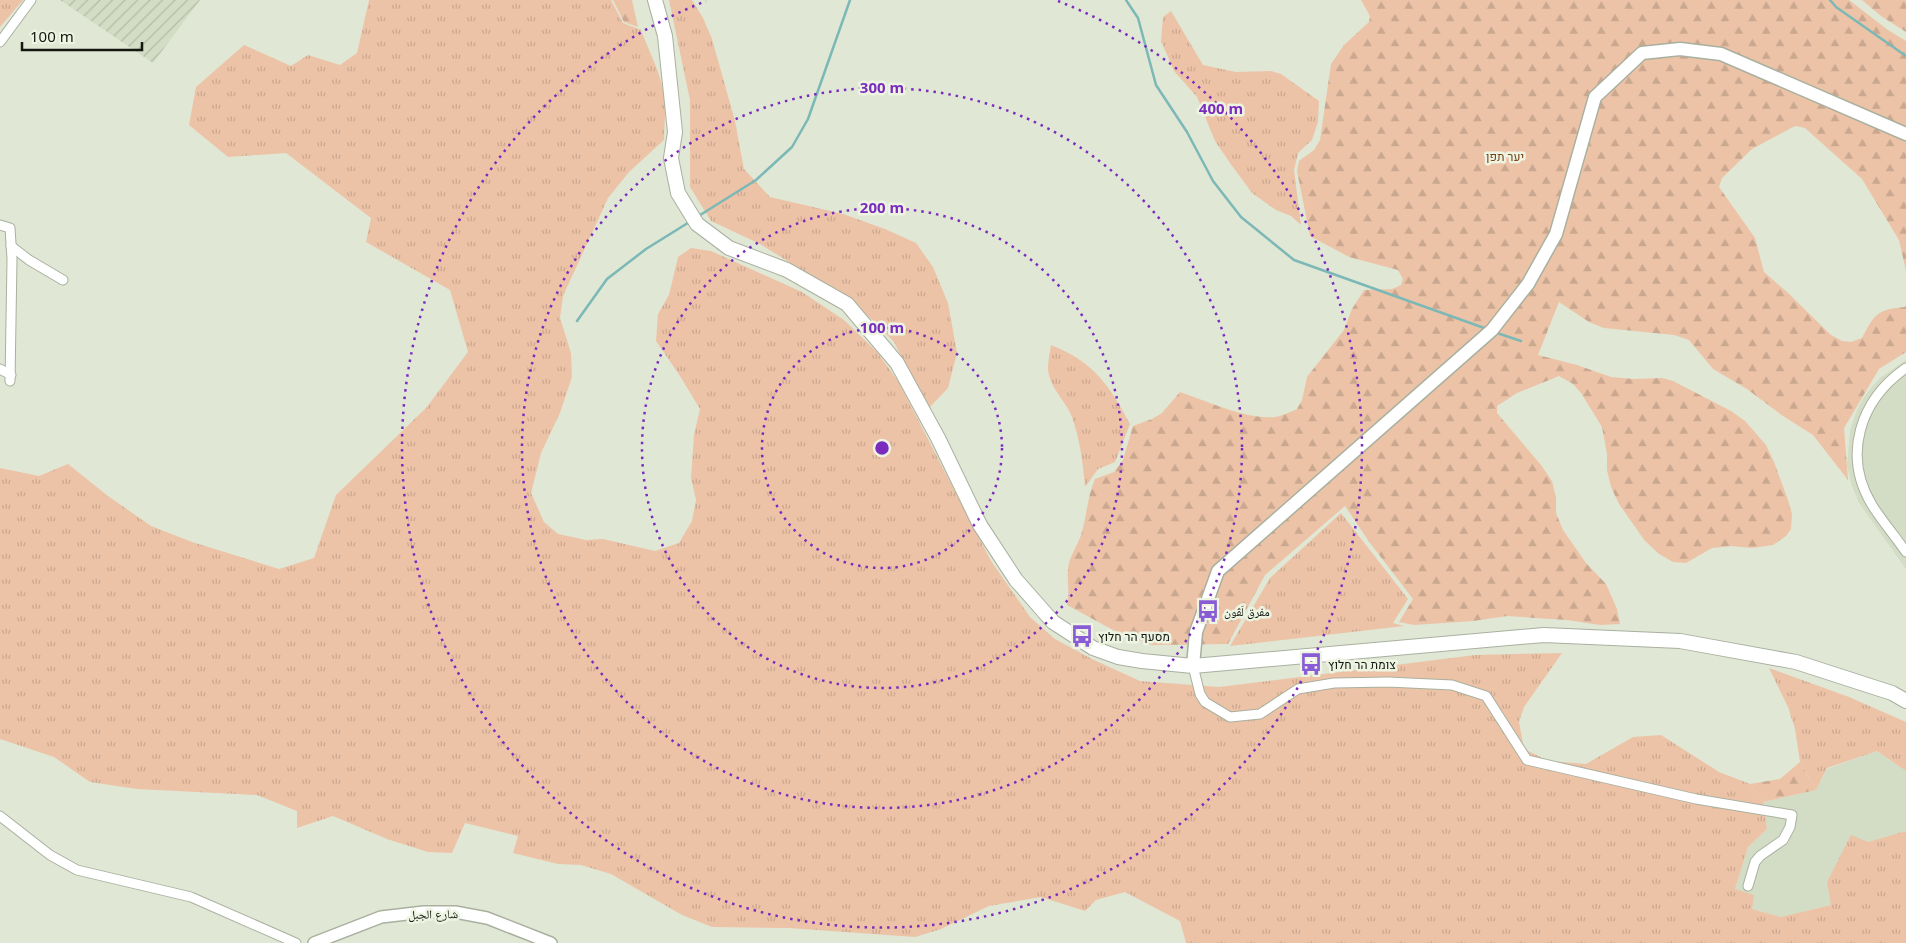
<svg xmlns="http://www.w3.org/2000/svg" width="1906" height="943" font-family="'Noto Sans','Noto Naskh Arabic',Heebo,sans-serif">
	<style>
		.built { fill: #d3dcc4 }
		.industrial { fill: url(#industrial-furrows) }
		.grass { fill: url(#grass-tufts) }
		.forest { fill: url(#forest-firs) }
		.lines { fill: none; stroke-linecap: round; stroke-linejoin: round }
		.stream { stroke: #7bb8b6; stroke-width: 2.5 }
		.minor-casing { stroke: #a9b09f; stroke-width: 11 }
		.tertiary-casing { stroke: #a9b09f; stroke-width: 14 }
		.secondary-casing { stroke: #a9b09f; stroke-width: 15 }
		.primary-casing { stroke: #a9b09f; stroke-width: 16 }
		.minor { stroke: #fff; stroke-width: 9 }
		.tertiary { stroke: #fff; stroke-width: 11 }
		.secondary { stroke: #fff; stroke-width: 12 }
		.primary { stroke: #fff; stroke-width: 14 }
		.ring { fill: none; stroke: #7b2cbf; stroke-width: 2.5; stroke-dasharray: 2.5 5 }
		.labels { text-anchor: middle; dominant-baseline: central; stroke-width: 5; stroke-linejoin: round; paint-order: stroke }
		.park-label { font-size: 12px; fill: #774217; stroke: #edf4e2 }
		.poi-label { font-size: 12px; fill: #141610; stroke: #edf4e2; text-anchor: start }
		.street-label { font-size: 12px; fill: #141610; stroke: #edf4e2 }
		.centre { fill: #7b2cbf; stroke: #edf4e2; stroke-width: 2.5 }
		.ring-label { font-size: 15px; text-anchor: middle; font-weight: bold; fill: #7b2cbf; stroke: #edf4e2; stroke-width: 5; stroke-linejoin: round; paint-order: stroke }
	</style>
	<defs>
		<pattern id="industrial-furrows" width="10" height="10" patternUnits="userSpaceOnUse" patternTransform="scale(1.25)"><rect width="10" height="10" fill="#d3dcc4"/><path d="M-1 1l2-2M0 10L10 0M9 11l2-2" fill="none" stroke="#b4bca7"/></pattern>
		<pattern id="grass-tufts" width="24" height="20" patternUnits="userSpaceOnUse" patternTransform="scale(1.25)"><rect width="24" height="20" fill="#edc3a7"/><path d="M3 7l-1-3M5 7V3M7 7l1-3M15 17l-1-3M17 17v-4M19 17l1-3" fill="none" stroke="#caa78f"/></pattern>
		<pattern id="forest-firs" width="22" height="20" patternUnits="userSpaceOnUse" patternTransform="scale(1.25)"><rect width="22" height="20" fill="#edc3a7"/><path d="M5 1l3.5 6h-7zM16 11l3.5 6h-7z" fill="#caa78f"/></pattern>
	</defs>
	<rect width="100%" height="100%" fill="#e0e7d5"/>
	<!-- built -->
	<g class="built">
		<polygon points="1906,360 1906,569 1859,503 1852,486 1847,466 1850,430 1858,408 1866,394 1880,378"/>
		<polygon points="1877,751 1906,771 1906,831 1868,842 1831,905 1781,917 1752,909 1735,889 1748,847 1767,829 1763,802 1816,790 1827,769"/>
	</g>
	<!-- industrial -->
	<polygon class="industrial" points="60,0 200,0 153,63"/>
	<!-- grass -->
	<g class="grass">
		<polygon points="0,0 23,0 0,27"/>
		<path d="M369,0h242l12,23 18,7c7,19 17,38 22,59 4,16 1,34 1,51l-35,32 -21,26 -45,98 -3,22 11,35 1,24 -12,36 -19,40 -10,40 13,29 14,12 28,6 17,-1 52,12 24,-8 13,-22 4,-21 -5,-22 3,-43 6,-26 -20,-33 -24,-35 2,-27 11,-19 9,-38 13,-9 20,3 91,41 42,28 33,32 21,29 93,180 39,56 25,22 37,20 48,22 79,6 256,-32 87,-2 -38,54 -5,15 5,27 25,12 37,3 47,-27 28,-2 58,37 31,12 13,18 4,27 -19,18 -13,42 19,6 -2,14 29,8 50,-12 -4,-23 24,-47 17,7 38,-11v112h-720l-6,-22 -55,-29 -29,8 -11,11 -44,-14 -52,9 -48,23 -26,8 -126,-9 -77,-1 -30,-12 -71,-41 -30,-9 -23,-1 -45,-11 5,-17 -53,-13 -13,30 -24,-1 -41,-13 -54,-23 -36,12v-17l-40,-16 -120,-6 -47,-7 -36,-25 -54,-18v-271l39,8 29,-12 40,32 43,30 41,16 87,27 35,-11 22,-63 90,-87 42,-56 -18,-62 -84,-48 5,-24 -85,-65 -58,4 -39,-32 7,-38 48,-42 47,21 17,-11 32,10 17,-12z"/>
		<polygon points="669,0 692,0 703,18 712,39 735,121 744,169 770,197 843,214 885,229 916,243 933,267 948,303 957,353 948,388 928,409 894,342 869,317 826,285 760,244 711,221 690,187 690,100"/>
		<polygon points="1171,11 1203,65 1236,72 1271,71 1281,74 1319,101 1318,122 1312,140 1298,153 1294,170 1301,225 1291,216 1276,210 1252,193 1230,163 1215,141 1197,97 1174,71 1161,41 1163,17"/>
		<path d="M1051,345c43,17 58,40 79,79l-15,38 -17,7 -13,18c-2,-24 -5,-47 -13,-70 -6,-16 -24,-31 -24,-49 0,-8 2,-16 3,-23z"/>
		<polygon points="1341,513 1408,599 1393,623 1404,626 1230,646 1270,578"/>
		<polygon points="1769,668 1849,697 1906,722 1906,771 1877,751 1827,768 1816,790 1800,762 1795,729 1788,707"/>
	</g>
	<!-- forest -->
	<g class="forest">
		<polygon points="613,0 632,0 638,27 624,22"/>
		<path d="M1361,0h488l39,30 18,11v230l-7,-31 -37,-61 -57,-51 -10,-2 -43,23 -30,29 -3,9 36,51 9,34 23,20 44,43 11,6 9,1 11,-4c12,-23 15,-29 43,-31l1,-2v47l-27,17 -35,59 4,52 -35,-45 -30,-19 -36,-27 -34,-20 -24,-29 -15,-5 -70,-7 -15,-6 -30,-20 -21,53 39,10 34,12 23,2 28,-1 11,3 58,30 14,10 21,24 8,17 14,38 4,14 -1,15 -5,7 -13,9 -21,3 -21,-2 -19,2 -26,15 -13,-1 -14,-8 -14,-13 -26,-37 -8,-17 -4,-17v-16l-5,-27 -21,-34 -8,-9 -14,-8 -42,17 -20,13v7l44,52 11,16 4,17v15l7,17 23,33 20,21 11,25 3,15 -20,1 -33,-5 -60,-4 -34,5 -59,4 -15,-3 14,-23 -43,-56 -25,-37 -80,69 -37,69 -76,1 -39,-15 -46,-25c3,-15 0,-20 1,-34 0,-13 9,-24 13,-36 6,-19 6,-38 14,-56l19,-7 9,-12 10,-34 19,-7 10,-6 18,-21c27,9 67,28 95,25 7,-1 15,-5 22,-8l5,-9 5,-23 37,-47 8,-21 12,-19 28,-1 9,-4 2,-6 -5,-9 -49,-13 -39,-21 -13,-65 2,-10 15,-11 6,-10 11,-76 13,-19 25,-23 1,-6z"/>
		<polygon points="1862,0 1906,0 1906,32 1881,16"/>
		<polygon points="1800,762 1816,790 1763,802 1750,784 1780,779"/>
	</g>
	<g class="lines">
		<!-- stream -->
		<g class="stream">
			<polyline points="1126,0 1138,18 1156,85 1187,132 1213,181 1241,217 1294,260 1487,329"/>
			<polyline points="1830,0 1836,7 1906,56"/>
			<polyline points="697,217 756,180 792,147 808,119 850,0"/>
			<polyline points="577,321 607,279 646,249 691,221"/>
			<polyline points="1494,332 1521,341"/>
		</g>
		<defs>
			<g id="minor">
				<polyline points="0,42 31,0"/>
				<polyline points="0,225 10,228 12,259 10,381"/>
				<polyline points="11,246 29,260 63,280"/>
				<path d="M1906,368c-46,32 -64,87 -34,137 10,16 23,31 34,47"/>
				<polyline points="0,369 11,375"/>
				<polyline points="1193,666 1200,694 1205,702 1230,717 1260,714 1298,689 1334,683 1388,682 1452,685 1486,696 1527,760 1696,799 1792,815 1790,827 1783,840 1760,856 1755,862 1748,886"/>
				<polyline points="0,816 50,855 77,870 191,897 296,943"/>
			</g>
			<polyline id="tertiary" points="314,943 381,917 424,912 455,912 487,918 551,943"/>
			<polyline id="secondary" points="1193,666 1196,632 1218,571 1492,330 1528,284 1556,234 1595,97 1642,53 1680,49 1721,54 1906,134"/>
			<polyline id="primary" points="655,0 665,36 675,132 671,158 678,193 697,224 729,248 787,270 847,304 897,363 938,438 980,525 1016,580 1053,622 1093,648 1118,657 1142,661 1193,666 1544,635 1680,641 1796,662 1892,693 1906,701"/>
		</defs>
		<!-- minor casing -->
		<use href="#minor" class="minor-casing"/>
		<!-- tertiary casing -->
		<use href="#tertiary" class="tertiary-casing"/>
		<!-- secondary casing -->
		<use href="#secondary" class="secondary-casing"/>
		<!-- primary casing -->
		<use href="#primary" class="primary-casing"/>
		<!-- minor -->
		<use href="#minor" class="minor"/>
		<!-- tertiary -->
		<use href="#tertiary" class="tertiary"/>
		<!-- secondary -->
		<use href="#secondary" class="secondary"/>
		<!-- primary -->
		<use href="#primary" class="primary"/>
	</g>
	<!-- distance rings -->
	<g class="ring">
		<circle cx="882" cy="448" r="120"/>
		<circle cx="882" cy="448" r="240"/>
		<circle cx="882" cy="448" r="360"/>
		<path d="M1058 1A480 480 0 1 1 706 1"/>
	</g>
	<!-- icons -->
	<defs>
		<symbol id="bus-bare" viewBox="-9 -9 18 18"><path d="M-5-6H5V4H4V6H2V4H-2V6H-4V4H-5ZM-3.5-4V0h7V-4ZM-3.5 1.2v1.5H-2V1.2ZM2 1.2v1.5H3.5V1.2Z" fill="#895cd5" stroke="#edf4e2" stroke-width="2.5" paint-order="stroke"/></symbol>
	</defs>
	<g fill-rule="evenodd">
		<use href="#bus-bare" x="1192" y="595" width="32" height="32"/>
		<use href="#bus-bare" x="1066" y="620" width="32" height="32"/>
		<use href="#bus-bare" x="1295" y="648" width="32" height="32"/>
	</g>
	<g class="labels">
		<!-- park labels -->
		<g class="park-label">
			<text x="1505" y="156">יער תפן</text>
		</g>
		<!-- poi labels -->
		<g class="poi-label">
			<text x="1224" y="611">مفرق لَڤون</text>
			<text x="1098" y="636">מסעף הר חלוץ</text>
			<text x="1328" y="664">צומת הר חלוץ</text>
		</g>
		<!-- street labels -->
		<g class="street-label">
			<text transform="translate(433 914) rotate(-1)">شارع الجبل</text>
		</g>
	</g>
	<circle cx="882" cy="448" r="8" class="centre"/>
	<g class="ring-label">
		<text x="882" y="93">300 m</text>
		<text x="1221" y="114">400 m</text>
		<text x="882" y="213">200 m</text>
		<text x="882" y="333">100 m</text>
	</g>
	<!-- scale -->
	<path d="M22 42v8h120v-8" fill="none" stroke="#141610" stroke-width="2.5"/>
	<text x="30" y="42" font-size="15" fill="#141610" stroke="#edf4e2" stroke-width="4" paint-order="stroke">100 m</text>
</svg>
